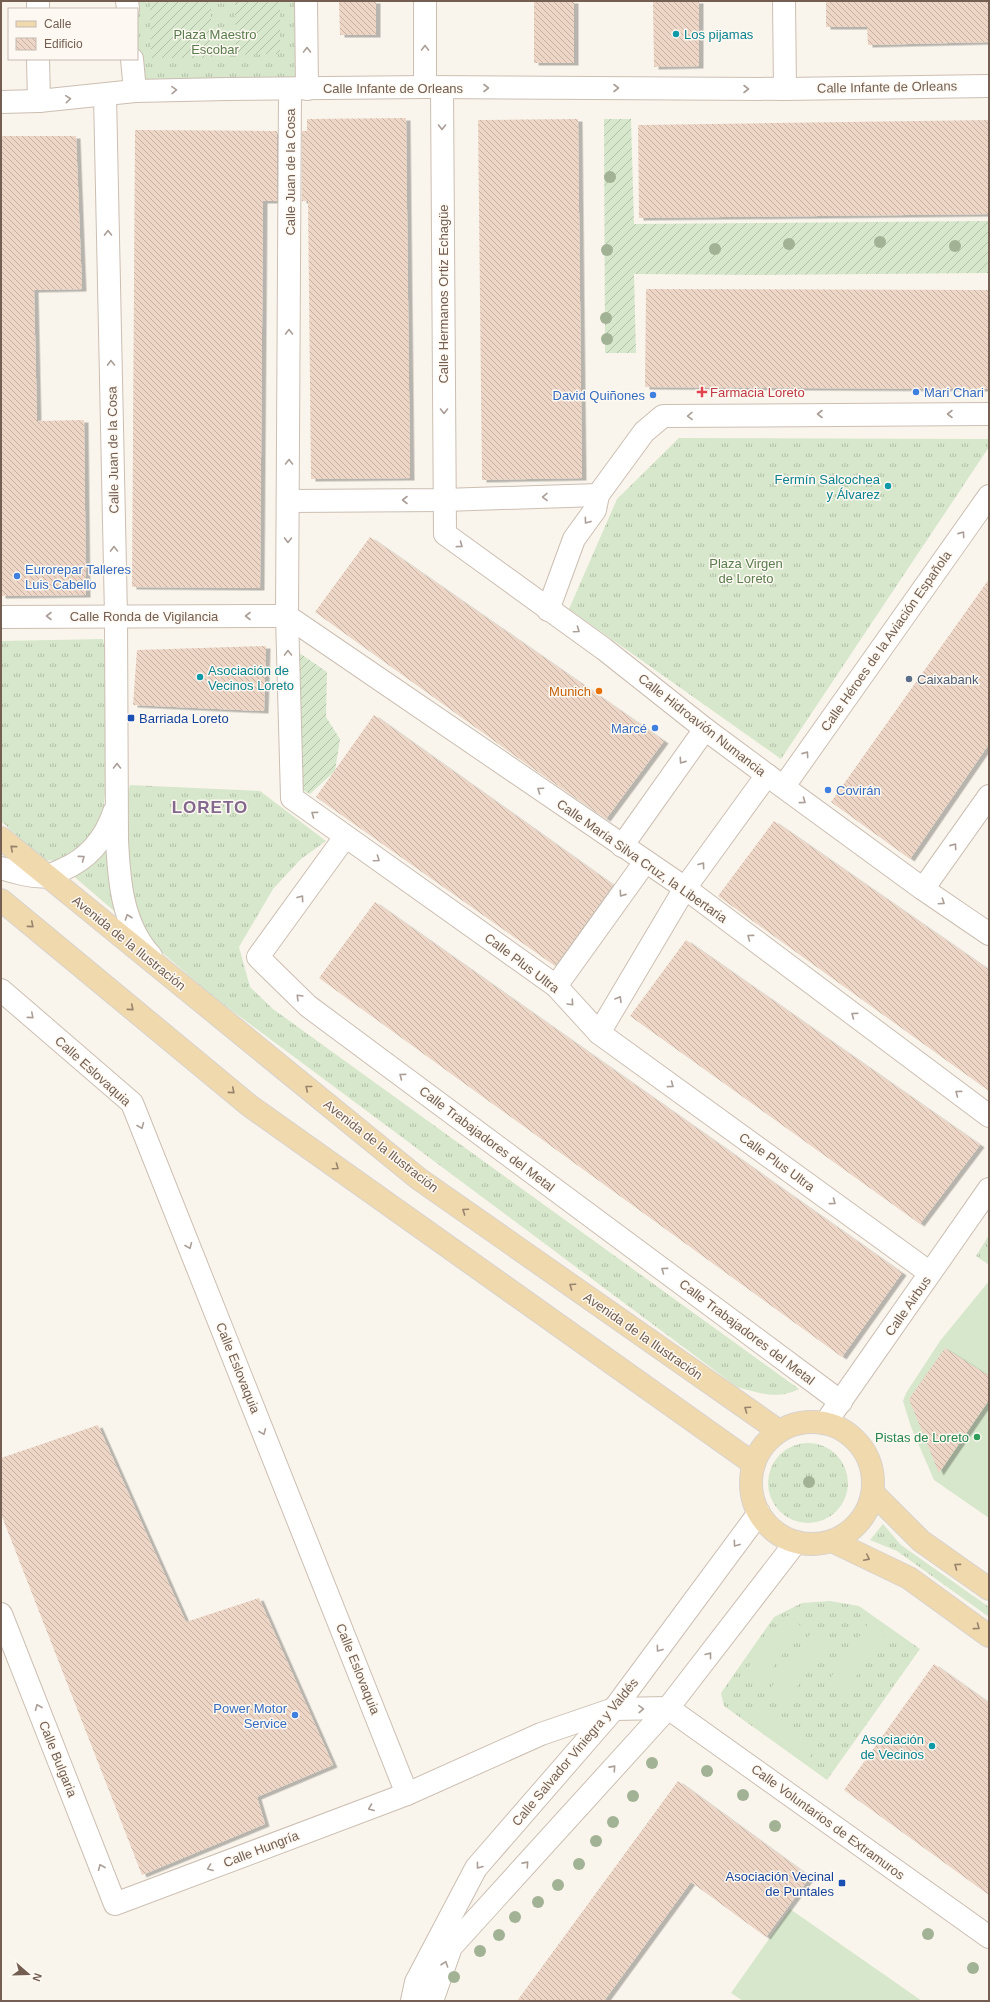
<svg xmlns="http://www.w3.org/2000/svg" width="990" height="2002" font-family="Helvetica,sans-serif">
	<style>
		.grass { fill: url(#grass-tufts) }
		.garden { fill: url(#garden-furrows) }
		.pitch { fill: #d6e7cb }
		.building { fill: url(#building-back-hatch); filter: url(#shadow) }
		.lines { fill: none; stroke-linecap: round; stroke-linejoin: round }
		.minor-casing { stroke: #ccbeb2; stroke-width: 24 }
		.major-casing { stroke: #d8d2ce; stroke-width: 24 }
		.minor { stroke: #fff; stroke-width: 22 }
		.major { stroke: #f0d9ad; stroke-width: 22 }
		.tree { fill: #a2b295 }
		.oneway { stroke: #ab9e97 }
		.oneway2 { stroke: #98836d }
		.culture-dot { fill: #0f9aa8; stroke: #fdf9f2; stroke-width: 1.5 }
		.health-dot { fill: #e0444e; stroke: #fdf9f2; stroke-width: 1.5 }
		.shop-dot { fill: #3f7fe0; stroke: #fdf9f2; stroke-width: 1.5 }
		.service-dot { fill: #5c6f8a; stroke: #fdf9f2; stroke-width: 1.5 }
		.food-dot { fill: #e8710a; stroke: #fdf9f2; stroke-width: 1.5 }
		.transit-dot { fill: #1a4fb4; stroke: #fdf9f2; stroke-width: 1.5 }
		.leisure-dot { fill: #2e9e5b; stroke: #fdf9f2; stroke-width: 1.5 }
		.labels { text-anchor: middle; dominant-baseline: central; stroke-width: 3; stroke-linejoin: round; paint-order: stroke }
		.park-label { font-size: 13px; fill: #5a7c4e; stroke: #fdf9f2 }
		.culture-label { font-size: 13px; fill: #0d838f; stroke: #fdf9f2; text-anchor: start }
		.street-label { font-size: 13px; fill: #735e51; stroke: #fdf9f2 }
		.health-label { font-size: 13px; fill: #be3a42; stroke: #fdf9f2; text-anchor: start }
		.shop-label { font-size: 13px; fill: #366cbe; stroke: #fdf9f2; text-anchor: start }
		.service-label { font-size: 13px; fill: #4e5e75; stroke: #fdf9f2; text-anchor: start }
		.food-label { font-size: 13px; fill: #c56008; stroke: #fdf9f2; text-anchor: end }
		.transit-label { font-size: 13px; fill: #164399; stroke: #fdf9f2; text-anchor: start }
		.leisure-label { font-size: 13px; fill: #27864d; stroke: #fdf9f2; text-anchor: end }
		.district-label { font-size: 17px; font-weight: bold; letter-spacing: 1px; fill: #83698e; stroke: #fdf9f2 }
	</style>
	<defs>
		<pattern id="grass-tufts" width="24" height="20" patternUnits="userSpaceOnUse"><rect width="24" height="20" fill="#d6e7cb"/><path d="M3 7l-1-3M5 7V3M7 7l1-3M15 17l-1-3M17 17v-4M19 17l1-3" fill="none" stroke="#b2bea7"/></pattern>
		<pattern id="garden-furrows" width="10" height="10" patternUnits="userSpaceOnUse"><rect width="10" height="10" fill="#d6e7cb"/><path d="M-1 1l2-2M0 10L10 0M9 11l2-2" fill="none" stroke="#b2bea7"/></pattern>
		<pattern id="building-back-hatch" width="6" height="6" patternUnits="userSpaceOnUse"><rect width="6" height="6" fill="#edd6c6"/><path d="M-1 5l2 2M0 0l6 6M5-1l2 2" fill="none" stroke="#c4b1a3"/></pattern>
		<filter id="shadow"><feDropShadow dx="4.5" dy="2.5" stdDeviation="0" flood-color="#0004"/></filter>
	</defs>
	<rect width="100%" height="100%" fill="#faf5ec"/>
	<!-- grass -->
	<g class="grass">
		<polygon points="132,1 297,1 298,81 132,82 137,59 137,9"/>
		<polygon points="679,438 989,439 989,447 781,759 569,609 617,499"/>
		<polygon points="103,639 110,680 109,754 102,823 83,845 60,861 43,860 1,821 1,641"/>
		<path d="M130,785l130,6 66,50 -25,18 -28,30 -34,58 11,40 23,22 526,380c-22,11 -39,4 -62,-2l-522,-389 -145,-125 52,-60z"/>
		<polygon points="989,1235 989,1265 976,1256"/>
		<circle cx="808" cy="1483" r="40"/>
		<polygon points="883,1524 901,1545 989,1607 989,1617 897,1551 870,1540"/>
		<polygon points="830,1601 859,1606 920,1649 827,1780 724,1706 721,1693 774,1617 802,1603"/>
	</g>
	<!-- garden -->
	<g class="garden">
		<polygon points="150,1 211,1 211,58 151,58"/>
		<polygon points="235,1 280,1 280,54 236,55"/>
		<polygon points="604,119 631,119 634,224 989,221 988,273 753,275 634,274 636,353 605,353"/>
		<polygon points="288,645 327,672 326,717 340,739 335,771 310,794 286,781"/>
	</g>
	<!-- pitch -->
	<g class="pitch">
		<polygon points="989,1281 989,1518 934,1480 911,1427 903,1401 906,1393 940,1341"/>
		<polygon points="786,1615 802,1627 759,1687 742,1676"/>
		<polygon points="870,1621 886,1633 845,1692 829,1680"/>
		<polygon points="811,1633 827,1644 784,1705 767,1693"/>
		<polygon points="760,1704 818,1745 806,1762 748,1721"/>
		<polygon points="790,1909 922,2001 743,2001 731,1993"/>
	</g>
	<!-- building -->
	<g class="building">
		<polygon points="339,1 376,1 376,35 340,35"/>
		<rect x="534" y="1" width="40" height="62"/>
		<polygon points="653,1 699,1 699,66 654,67"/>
		<polygon points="826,1 989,1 989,42 868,45 867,27 826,27"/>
		<polygon points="406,118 410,478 311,479 308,201 302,201 302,131 307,131 307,119"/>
		<polygon points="578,119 582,478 482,480 478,120"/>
		<polygon points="989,120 989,214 639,218 638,125"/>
		<polygon points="135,130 277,131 277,201 263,201 260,588 132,587"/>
		<polygon points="1,136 76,136 82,289 34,290 37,421 84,420 86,595 1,596"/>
		<polygon points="646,289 989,290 989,389 645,387"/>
		<polygon points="370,537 664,741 606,819 518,758 315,612"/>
		<polygon points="989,579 989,744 910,859 831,802"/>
		<polygon points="266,646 264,711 133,705 137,650"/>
		<polygon points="374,715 613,885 555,966 316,797"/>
		<polygon points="774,821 989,970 989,1091 718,896"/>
		<polygon points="375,902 902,1273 842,1357 319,978"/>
		<polygon points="686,940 980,1145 920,1224 630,1016"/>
		<polygon points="945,1348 989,1376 989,1400 939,1473 909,1399"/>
		<polygon points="98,1425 186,1622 259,1598 333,1765 257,1797 265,1824 142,1875 1,1514 1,1458"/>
		<polygon points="934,1664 989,1703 989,1895 844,1790"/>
		<polygon points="678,1781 810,1877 766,1937 691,1882 604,2001 517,2001"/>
	</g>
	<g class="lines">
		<defs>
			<g id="minor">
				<polyline points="38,1 38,9"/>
				<polyline points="127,1 128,9"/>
				<polyline points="306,1 307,89"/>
				<polyline points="784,1 785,89"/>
				<polyline points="38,59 39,101"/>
				<polyline points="132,59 135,91"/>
				<polyline points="425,87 425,1"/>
				<polyline points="442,88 445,534 604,649 705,729 767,775 923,889 989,934"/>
				<polyline points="290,89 287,616 292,798 556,986 599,1033 930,1273"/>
				<path d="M105,95l11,521 1,224c2,41 5,84 34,116"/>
				<polyline points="1,102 39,101 135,91 227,89 425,87 785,89 989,86"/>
				<polyline points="289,501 444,500 598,495"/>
				<polyline points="548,610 574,539 595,510 598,495 644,432 663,416 989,414"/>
				<polyline points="287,616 685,888 989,1116"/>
				<polyline points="1,617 287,616"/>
				<polyline points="784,786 989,496"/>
				<polyline points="345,837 258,957 308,1006 841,1402"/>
				<polyline points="622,846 705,729"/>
				<path d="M1,868c13,4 32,10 46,8 5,-1 10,-4 15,-6 26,-11 43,-31 52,-58"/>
				<polyline points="923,889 989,796"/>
				<polyline points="556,986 645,862"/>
				<polyline points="1,990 132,1103 407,1794"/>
				<polyline points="599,1033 685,888 767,775"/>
				<polyline points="826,1422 989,1189"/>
				<polyline points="1,1614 115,1904 407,1794 541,1734 614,1709 668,1708"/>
				<polyline points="668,1708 989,1937"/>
				<polyline points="412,2001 416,1982 476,1868 614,1709 759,1513"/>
				<polyline points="432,2001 451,1947 668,1708 796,1542"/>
			</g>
			<g id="major">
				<polyline points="1,838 419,1179 779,1431"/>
				<polyline points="1,900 250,1106 754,1464"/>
				<circle cx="812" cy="1483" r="61"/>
				<polyline points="873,1493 921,1541 989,1589"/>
				<polyline points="832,1541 909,1578 989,1636"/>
			</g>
		</defs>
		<!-- minor casing -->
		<use href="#minor" class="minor-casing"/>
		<!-- major casing -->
		<use href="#major" class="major-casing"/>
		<!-- minor -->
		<use href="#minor" class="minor"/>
		<!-- major -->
		<use href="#major" class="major"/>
	</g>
	<!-- trees -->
	<g class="tree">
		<circle cx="610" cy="177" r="6"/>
		<circle cx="880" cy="242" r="6"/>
		<circle cx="789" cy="244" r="6"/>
		<circle cx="955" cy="246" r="6"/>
		<circle cx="715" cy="249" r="6"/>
		<circle cx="607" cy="250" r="6"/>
		<circle cx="606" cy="318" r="6"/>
		<circle cx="607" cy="339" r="6"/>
		<circle cx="809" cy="1482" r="6"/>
		<circle cx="652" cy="1763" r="6"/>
		<circle cx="707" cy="1771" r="6"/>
		<circle cx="743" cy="1795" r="6"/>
		<circle cx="633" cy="1796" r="6"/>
		<circle cx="613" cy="1822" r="6"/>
		<circle cx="775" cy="1826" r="6"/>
		<circle cx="596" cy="1841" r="6"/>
		<circle cx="579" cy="1864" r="6"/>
		<circle cx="558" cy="1885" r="6"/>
		<circle cx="538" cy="1902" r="6"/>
		<circle cx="515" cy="1917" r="6"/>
		<circle cx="928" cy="1934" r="6"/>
		<circle cx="499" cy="1935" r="6"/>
		<circle cx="480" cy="1951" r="6"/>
		<circle cx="973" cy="1968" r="6"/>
		<circle cx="454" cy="1977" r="6"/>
	</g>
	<!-- one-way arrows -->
	<defs><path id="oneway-chevron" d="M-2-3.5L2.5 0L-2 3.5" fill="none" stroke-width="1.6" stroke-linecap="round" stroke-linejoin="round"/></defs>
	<g class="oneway">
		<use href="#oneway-chevron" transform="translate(425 48) rotate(-90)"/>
		<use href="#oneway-chevron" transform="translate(307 50) rotate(-90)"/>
		<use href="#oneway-chevron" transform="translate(486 88)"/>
		<use href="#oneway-chevron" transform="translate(616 88)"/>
		<use href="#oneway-chevron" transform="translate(746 89)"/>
		<use href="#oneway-chevron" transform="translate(174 90) rotate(-1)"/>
		<use href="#oneway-chevron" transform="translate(68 99) rotate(-5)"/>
		<use href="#oneway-chevron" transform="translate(442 127) rotate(90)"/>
		<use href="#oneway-chevron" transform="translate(108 233) rotate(-91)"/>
		<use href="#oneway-chevron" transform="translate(289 332) rotate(-90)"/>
		<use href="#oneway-chevron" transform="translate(111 363) rotate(-91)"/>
		<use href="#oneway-chevron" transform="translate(444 411) rotate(90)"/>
		<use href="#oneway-chevron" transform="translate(820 414) rotate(180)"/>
		<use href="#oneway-chevron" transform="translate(950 414) rotate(180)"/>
		<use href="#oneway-chevron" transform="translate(690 416) rotate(179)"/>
		<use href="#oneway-chevron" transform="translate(289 462) rotate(-90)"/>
		<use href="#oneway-chevron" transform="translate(545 497) rotate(179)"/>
		<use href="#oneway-chevron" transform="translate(405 500) rotate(180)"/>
		<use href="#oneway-chevron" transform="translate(587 521) rotate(126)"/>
		<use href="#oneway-chevron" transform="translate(962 534) rotate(-55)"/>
		<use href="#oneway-chevron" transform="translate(288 540) rotate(91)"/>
		<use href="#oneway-chevron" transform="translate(460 545) rotate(36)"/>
		<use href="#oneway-chevron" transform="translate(114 549) rotate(-91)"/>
		<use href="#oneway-chevron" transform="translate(49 616) rotate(180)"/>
		<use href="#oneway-chevron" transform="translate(248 616) rotate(180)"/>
		<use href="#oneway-chevron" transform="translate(577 630) rotate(35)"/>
		<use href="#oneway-chevron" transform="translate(288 653) rotate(-91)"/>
		<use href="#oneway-chevron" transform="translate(806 754) rotate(-55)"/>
		<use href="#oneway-chevron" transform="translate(682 761) rotate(125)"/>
		<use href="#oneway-chevron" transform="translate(117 766) rotate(-90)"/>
		<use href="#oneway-chevron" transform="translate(540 790) rotate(-145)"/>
		<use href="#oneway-chevron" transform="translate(803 801) rotate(36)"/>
		<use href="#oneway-chevron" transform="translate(314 814) rotate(-144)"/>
		<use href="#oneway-chevron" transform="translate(954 846) rotate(-55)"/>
		<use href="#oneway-chevron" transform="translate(82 858) rotate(-37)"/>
		<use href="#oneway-chevron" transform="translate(377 859) rotate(35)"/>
		<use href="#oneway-chevron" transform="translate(702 865) rotate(-54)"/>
		<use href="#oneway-chevron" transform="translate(622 894) rotate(125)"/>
		<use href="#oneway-chevron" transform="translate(301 898) rotate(-54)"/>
		<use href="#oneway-chevron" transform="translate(942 902) rotate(34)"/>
		<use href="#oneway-chevron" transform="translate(128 917) rotate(-109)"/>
		<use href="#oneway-chevron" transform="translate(750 937) rotate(-143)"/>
		<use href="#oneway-chevron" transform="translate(299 997) rotate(-135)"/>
		<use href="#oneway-chevron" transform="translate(619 999) rotate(-59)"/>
		<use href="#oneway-chevron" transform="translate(571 1003) rotate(47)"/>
		<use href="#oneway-chevron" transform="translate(854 1015) rotate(-143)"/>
		<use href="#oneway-chevron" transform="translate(31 1016) rotate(41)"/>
		<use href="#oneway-chevron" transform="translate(402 1076) rotate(-143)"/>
		<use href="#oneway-chevron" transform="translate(671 1085) rotate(36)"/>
		<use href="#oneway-chevron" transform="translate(958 1093) rotate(-143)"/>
		<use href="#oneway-chevron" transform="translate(141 1126) rotate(68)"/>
		<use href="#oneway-chevron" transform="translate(833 1202) rotate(36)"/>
		<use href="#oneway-chevron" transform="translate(189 1246) rotate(68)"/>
		<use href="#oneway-chevron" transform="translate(664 1270) rotate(-143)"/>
		<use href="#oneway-chevron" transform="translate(263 1432) rotate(68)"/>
		<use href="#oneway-chevron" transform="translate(736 1544) rotate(126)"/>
		<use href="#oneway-chevron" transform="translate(659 1649) rotate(126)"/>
		<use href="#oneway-chevron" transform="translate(709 1655) rotate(-52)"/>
		<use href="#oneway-chevron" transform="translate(38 1707) rotate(-112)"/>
		<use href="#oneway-chevron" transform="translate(641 1709) rotate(-2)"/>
		<use href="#oneway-chevron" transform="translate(613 1768) rotate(-48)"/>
		<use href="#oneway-chevron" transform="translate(371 1808) rotate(159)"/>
		<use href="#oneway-chevron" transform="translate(526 1864) rotate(-48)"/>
		<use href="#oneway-chevron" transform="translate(479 1866) rotate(128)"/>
		<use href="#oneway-chevron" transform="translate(101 1867) rotate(-112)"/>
		<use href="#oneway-chevron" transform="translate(210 1868) rotate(159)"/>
		<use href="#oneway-chevron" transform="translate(445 1964) rotate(-71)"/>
	</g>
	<g class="oneway2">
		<use href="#oneway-chevron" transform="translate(13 848) rotate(-140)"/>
		<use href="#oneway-chevron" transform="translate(31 925) rotate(40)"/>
		<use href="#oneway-chevron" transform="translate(131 1008) rotate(40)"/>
		<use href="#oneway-chevron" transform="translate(308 1088) rotate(-141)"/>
		<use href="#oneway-chevron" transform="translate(232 1091) rotate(40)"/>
		<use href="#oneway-chevron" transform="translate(336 1167) rotate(35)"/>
		<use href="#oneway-chevron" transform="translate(465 1211) rotate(-145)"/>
		<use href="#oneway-chevron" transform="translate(572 1286) rotate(-145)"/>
		<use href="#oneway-chevron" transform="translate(747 1409) rotate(-145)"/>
		<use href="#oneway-chevron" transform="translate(867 1558) rotate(26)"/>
		<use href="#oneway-chevron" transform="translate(957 1566) rotate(-144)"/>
		<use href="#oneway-chevron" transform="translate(977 1627) rotate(36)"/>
	</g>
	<!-- markers -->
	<g class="culture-dot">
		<circle cx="676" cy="34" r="4"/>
		<circle cx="888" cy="486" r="4"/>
		<circle cx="200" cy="677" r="4"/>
		<circle cx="932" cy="1746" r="4"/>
	</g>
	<path class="health-dot" d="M700 386h4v4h4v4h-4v4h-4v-4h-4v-4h4z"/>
	<g class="shop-dot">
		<circle cx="916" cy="392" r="4"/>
		<circle cx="653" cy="395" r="4"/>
		<circle cx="17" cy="576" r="4"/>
		<circle cx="655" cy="728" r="4"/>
		<circle cx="828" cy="790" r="4"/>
		<circle cx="295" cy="1715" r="4"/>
	</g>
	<circle class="service-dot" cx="909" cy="679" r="4"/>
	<circle class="food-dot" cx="599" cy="691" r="4"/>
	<g class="transit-dot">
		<rect x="127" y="714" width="8" height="8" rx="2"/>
		<rect x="838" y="1879" width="8" height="8" rx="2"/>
	</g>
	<circle class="leisure-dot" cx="977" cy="1437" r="4"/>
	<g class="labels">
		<!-- park labels -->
		<g class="park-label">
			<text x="215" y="34">Plaza Maestro<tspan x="215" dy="15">Escobar</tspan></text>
			<text x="746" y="563">Plaza Virgen<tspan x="746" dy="15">de Loreto</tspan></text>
		</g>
		<!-- culture labels -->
		<g class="culture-label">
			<text x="684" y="34">Los pijamas</text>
			<text x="880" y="479" text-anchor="end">Fermín Salcochea<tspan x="880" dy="15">y Álvarez</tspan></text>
			<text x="208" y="670">Asociación de<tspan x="208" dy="15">Vecinos Loreto</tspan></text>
			<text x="924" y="1739" text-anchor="end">Asociación<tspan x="924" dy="15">de Vecinos</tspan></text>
		</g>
		<!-- street labels -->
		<g class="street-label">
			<text transform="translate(887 87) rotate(-1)">Calle Infante de Orleans</text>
			<text x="393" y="88">Calle Infante de Orleans</text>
			<text transform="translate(290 172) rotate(-90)">Calle Juan de la Cosa</text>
			<text transform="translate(443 294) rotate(-90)">Calle Hermanos Ortiz Echagüe</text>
			<text transform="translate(113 450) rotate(-91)">Calle Juan de la Cosa</text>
			<text x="144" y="616">Calle Ronda de Vigilancia</text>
			<text transform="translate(886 641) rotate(-55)">Calle Héroes de la Aviación Española</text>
			<text transform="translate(702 725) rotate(38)">Calle Hidroavión Numancia</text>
			<text transform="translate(642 861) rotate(35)">Calle María Silva Cruz, la Libertaria</text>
			<text transform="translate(129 943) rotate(39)">Avenida de la Ilustración</text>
			<text transform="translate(522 963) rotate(37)">Calle Plus Ultra</text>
			<text transform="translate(93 1071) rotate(42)">Calle Eslovaquia</text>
			<text transform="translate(487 1139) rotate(37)">Calle Trabajadores del Metal</text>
			<text transform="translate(381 1146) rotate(38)">Avenida de la Ilustración</text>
			<text transform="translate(777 1162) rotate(36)">Calle Plus Ultra</text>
			<text transform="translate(908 1306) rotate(-55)">Calle Airbus</text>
			<text transform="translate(747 1332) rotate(37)">Calle Trabajadores del Metal</text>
			<text transform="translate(643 1336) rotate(35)">Avenida de la Ilustración</text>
			<text transform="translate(238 1368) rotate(68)">Calle Eslovaquia</text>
			<text transform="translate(358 1669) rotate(68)">Calle Eslovaquia</text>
			<text transform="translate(575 1752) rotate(-50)">Calle Salvador Viniegra y Valdés</text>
			<text transform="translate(58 1759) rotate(68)">Calle Bulgaria</text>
			<text transform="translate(828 1822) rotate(36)">Calle Voluntarios de Extramuros</text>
			<text transform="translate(261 1849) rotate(-21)">Calle Hungría</text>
		</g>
		<!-- health labels -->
		<g class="health-label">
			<text x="710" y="392">Farmacia Loreto</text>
		</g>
		<!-- shop labels -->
		<g class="shop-label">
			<text x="924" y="392">Mari Chari</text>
			<text x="645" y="395" text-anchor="end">David Quiñones</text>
			<text x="25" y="569">Eurorepar Talleres<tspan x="25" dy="15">Luis Cabello</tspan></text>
			<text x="647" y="728" text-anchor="end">Marcé</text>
			<text x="836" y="790">Covirán</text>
			<text x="287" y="1708" text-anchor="end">Power Motor<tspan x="287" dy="15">Service</tspan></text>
		</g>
		<!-- service labels -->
		<g class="service-label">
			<text x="917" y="679">Caixabank</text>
		</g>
		<!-- food labels -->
		<g class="food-label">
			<text x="591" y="691">Munich</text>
		</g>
		<!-- transit labels -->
		<g class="transit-label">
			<text x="139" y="718">Barriada Loreto</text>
			<text x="834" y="1876" text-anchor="end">Asociación Vecinal<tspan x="834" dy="15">de Puntales</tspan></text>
		</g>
		<!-- leisure labels -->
		<g class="leisure-label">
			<text x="969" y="1437">Pistas de Loreto</text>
		</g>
		<!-- district labels -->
		<g class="district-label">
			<text x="210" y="807">LORETO</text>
		</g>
	</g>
	<!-- border -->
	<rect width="990" height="2002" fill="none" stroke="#735e51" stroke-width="4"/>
	<!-- legend -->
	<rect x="8" y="8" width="130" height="52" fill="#fdf9f2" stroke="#c6bbb2"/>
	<rect x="16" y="21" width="20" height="6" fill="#f0d9ad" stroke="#c6bbb2"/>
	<text x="44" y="28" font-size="12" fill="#735e51">Calle</text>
	<rect x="16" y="38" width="20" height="12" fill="url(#building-back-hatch)" stroke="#c6bbb2"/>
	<text x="44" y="48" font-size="12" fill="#735e51">Edificio</text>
	<!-- north arrow -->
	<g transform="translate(28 1974) rotate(110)" stroke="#fdf9f2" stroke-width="3" paint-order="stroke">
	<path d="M0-3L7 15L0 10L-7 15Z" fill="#735e51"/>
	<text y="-6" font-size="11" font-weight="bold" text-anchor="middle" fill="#735e51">N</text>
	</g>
</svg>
